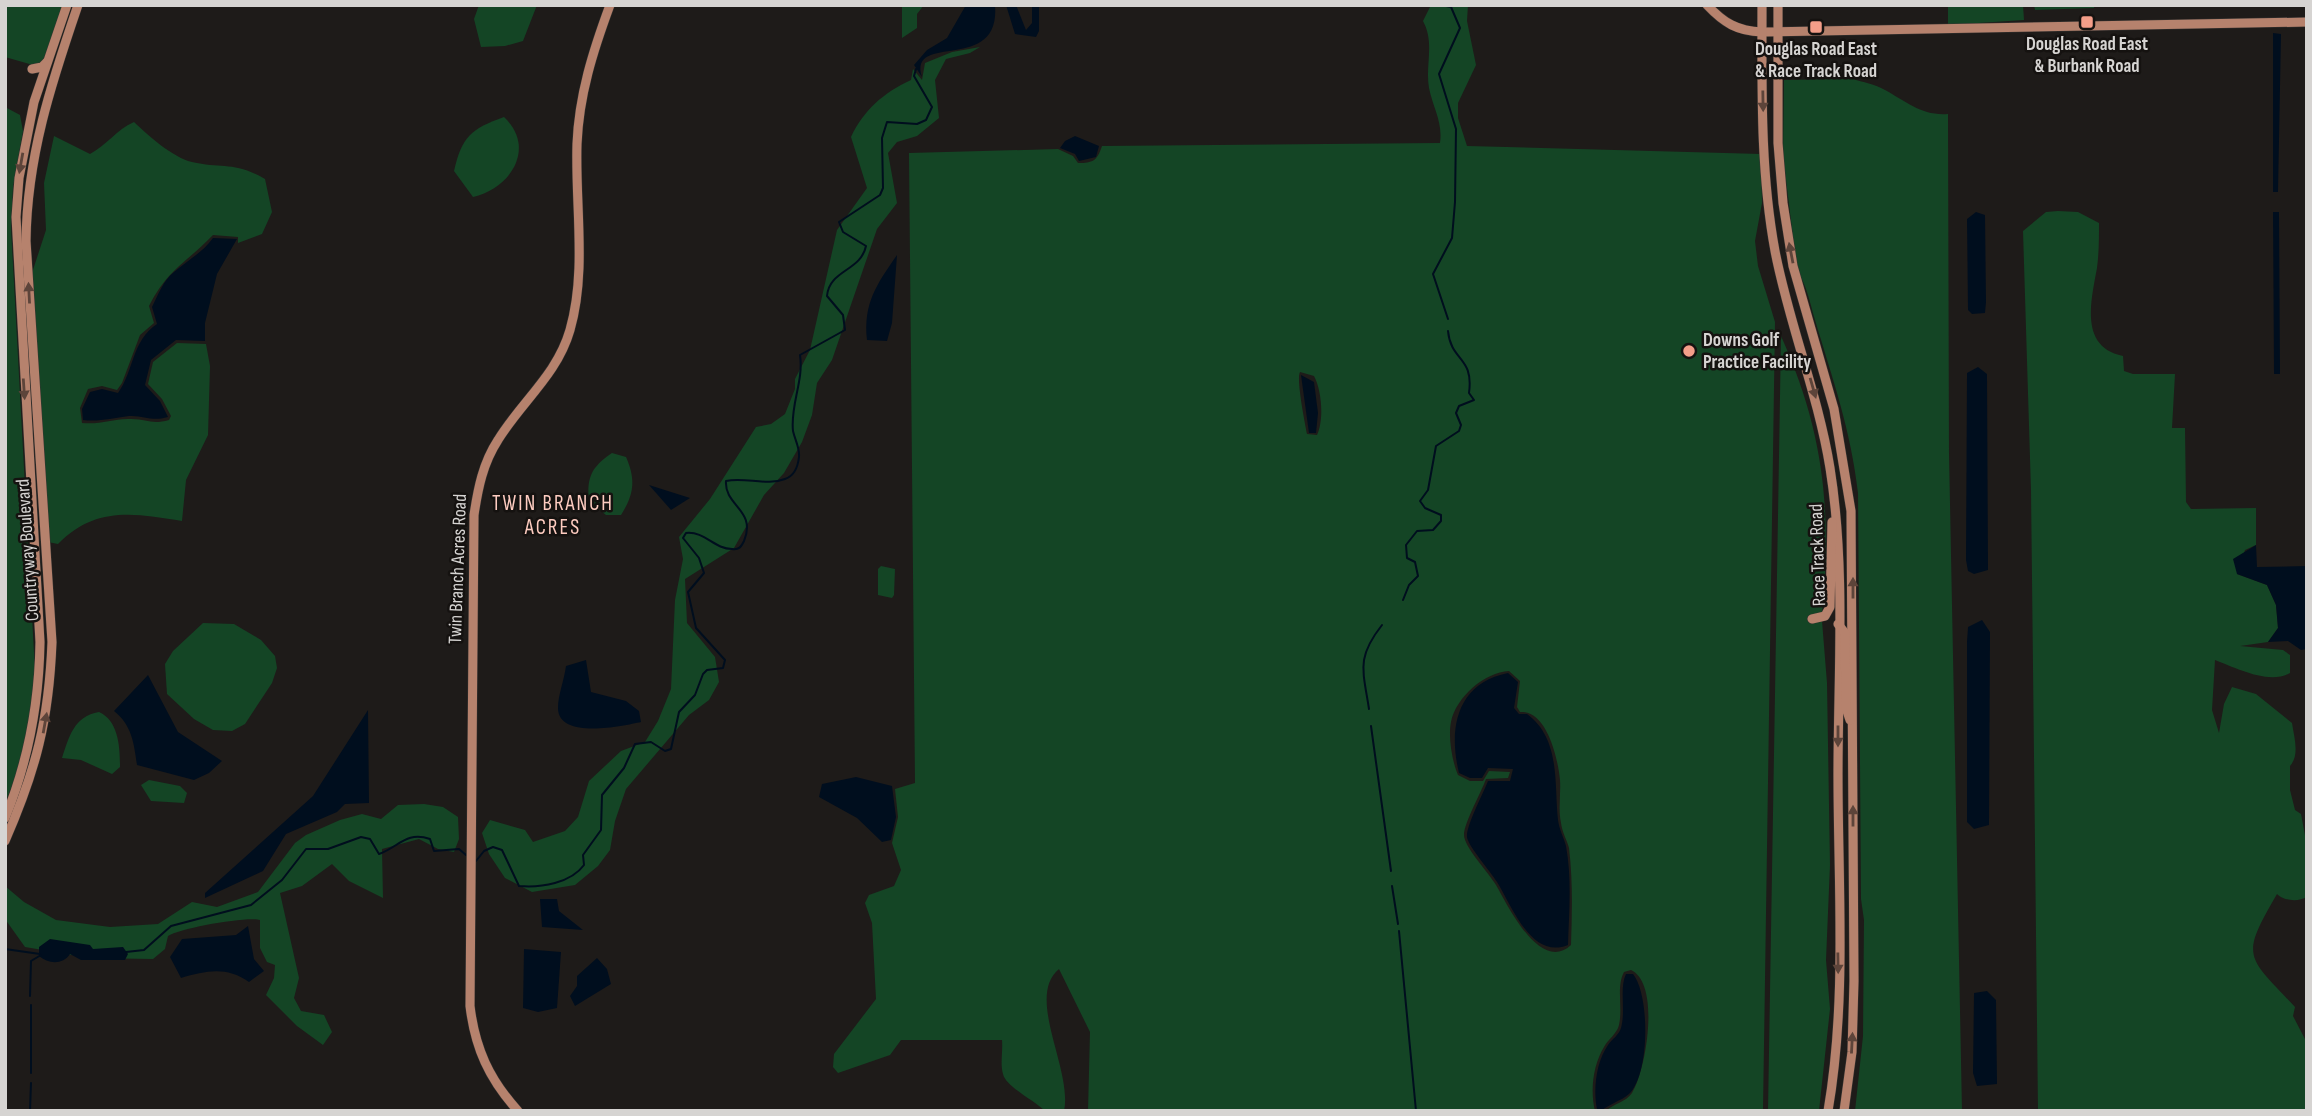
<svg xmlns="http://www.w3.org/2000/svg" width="2312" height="1116" font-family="'Sofia Sans Condensed',sans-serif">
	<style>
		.green { fill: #144525; fill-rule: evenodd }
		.water { fill: #000e1e }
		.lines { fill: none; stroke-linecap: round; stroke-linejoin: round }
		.stream { stroke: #000e1e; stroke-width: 2 }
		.secondary-casing { stroke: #383533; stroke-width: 10 }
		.secondary { stroke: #b6826d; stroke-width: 9 }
		.oneway { fill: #5d443a }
		.poi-dot { fill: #f49e89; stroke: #151210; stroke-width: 2.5 }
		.labels { text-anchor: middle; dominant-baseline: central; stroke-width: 5; stroke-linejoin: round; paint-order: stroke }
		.poi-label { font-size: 19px; font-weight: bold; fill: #d6d4d2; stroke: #151210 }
		.street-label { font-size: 19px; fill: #d6d4d2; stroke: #151210 }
		.neighbourhood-label { font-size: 21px; letter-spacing: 2px; fill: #feccc0; stroke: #151210 }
	</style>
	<rect width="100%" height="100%" fill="#1e1b19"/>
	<!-- green -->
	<g class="green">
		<polygon points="5,5 64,5 44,62 33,65 5,57"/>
		<polygon points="479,5 537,5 523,41 505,46 481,47 474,19"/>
		<polygon points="902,5 924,5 917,14 917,28 902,38"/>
		<path d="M1431,5h37l-1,16 9,44 -18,38v15l9,28 294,8 1,49 -7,38 3,25 17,56 -12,789h-157c7,-7 20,-9 26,-18 14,-23 29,-109 -1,-123l-7,2c-8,15 -1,35 -5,53 -2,9 -11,14 -15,22 -11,18 -14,44 -9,64h-507l2,-79 -31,-63c-34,28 14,101 5,142h-19c-11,-11 -39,-24 -42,-37 -3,-10 0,-23 -1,-34h-101l-11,15 -52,18 -5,-6 1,-13 42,-55 -4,-76 -7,-20 4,-8 25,-9 7,-16 -9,-27 6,-26 -3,-28 20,-6 -6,-630 149,-4 15,7 5,7c15,0 19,-2 24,-17l338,-3c3,-21 -7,-35 -11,-55 -4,-23 6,-45 -6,-67zM1300,372l14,4c8,15 10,44 3,59l-10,-1c-2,-11 -11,-55 -7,-62zM1509,671l11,10 -3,26 3,5c27,-2 38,47 40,68 1,14 -2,29 1,43 1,9 6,17 8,25 4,33 3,65 2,97 -31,29 -64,-41 -75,-60 -7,-12 -32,-38 -32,-50 0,-12 17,-42 22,-56l22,-1 2,-6 -21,-1 -6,10h-13l-12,-6c-6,-14 -10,-38 -7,-53 5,-25 34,-50 58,-51z"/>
		<polygon points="1948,5 2023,5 2024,20 1948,25"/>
		<polygon points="2034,5 2094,5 2094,8 2035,10"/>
		<path d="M980,47l-10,6 -24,6 -11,21 4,38 -22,18 -20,6 -9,11 9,50 -20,26 -45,131 -15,23 -5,32 -10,27 -18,31 -20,22 -30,53 -49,31 2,44 28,34 4,25 -10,18 -20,15 -63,74 -11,32 -5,29 -12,16 -23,19 -43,7 -27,-14 -16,-24 -7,-21 8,-13 35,10 8,12 32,-11 13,-14 11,-36 32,-30 24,-9 13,-21 13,-32 4,-89 8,-41 -4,-22 31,-38 46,-72 15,-3 14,-10 10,-25v-10l15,-29 27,-120 30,-42 -16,-51c13,-27 32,-44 60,-57l2,-11 9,11 3,-17 27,-11z"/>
		<path d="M1852,79c11,3 23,5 33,11 22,12 37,26 63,24l1,339 13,658h-107l8,-75 1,-116 -3,-21 -3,-406c-7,-62 -25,-113 -43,-173 -5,-17 -8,-34 -18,-50l-14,-115 1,-75z"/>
		<path d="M5,107l15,8 3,16 -10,56 -2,41 24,443c-5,47 -11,89 -30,132z"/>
		<path d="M504,117c33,31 6,72 -31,80l-19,-26c8,-35 17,-42 50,-54z"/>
		<path d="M134,122c15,14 38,35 58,40 30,7 42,-1 73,17l7,33 -10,22 -24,9v-6l-25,-2c-27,28 -45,34 -64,71l5,17 -14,12 -18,48 -5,7 -15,-4 -14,3 -8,19 2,15c19,2 32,-5 49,-4 17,0 20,6 38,1l2,-4 -9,-17 -14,-15 5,-22 24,-19 29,1 4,22 -2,69 -22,45 -4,41c-48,-8 -87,-15 -124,23l-10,-2 -17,-266 15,-46 -2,-47 10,-47 36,18c17,-9 26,-24 44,-32z"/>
		<path d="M2058,211l20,1 21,11c0,15 0,30 -2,45 -6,33 -18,79 26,88l1,15 9,3h42l-3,54h13l1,74 5,7 65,-1v37l-11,5 -8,24 30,11 9,20 2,23 -10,14 -28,4 43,4 7,5v18c-21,12 -54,-5 -75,-13l-3,50 7,23 5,-29 8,-17 24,7 36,29c2,14 8,32 -2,43v24l5,20 6,4 6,32v51c-9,5 -23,4 -30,-3 -37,64 -31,61 18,113l-2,9 14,27v68h-269l-7,-621 -8,-259 23,-19z"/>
		<path d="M1781,336c43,96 51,174 41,277l-13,4 1,6 12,-2 5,62 3,182 -4,95 4,49 -11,102h-51z"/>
		<path d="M612,453l14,4c10,23 8,37 -5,58h-15l-17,-14c-3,-25 4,-35 23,-48z"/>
		<polygon points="881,566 895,569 894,595 892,598 878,595 878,569"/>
		<polygon points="203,623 234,624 261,640 275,656 277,668 272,683 245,724 232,731 213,730 194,719 167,694 165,664 173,651"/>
		<path d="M99,712c20,9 21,36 21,55l-8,7 -31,-14 -19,-2c7,-21 12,-42 37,-46z"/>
		<polygon points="149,780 180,786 187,793 184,803 151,801 141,785"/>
		<path d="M424,804l19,3 15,10 1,22 -5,13 -16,-3 -19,-10 -37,10 1,49 -34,-17 -17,-17 -30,22 -22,7 19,85 -5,20 7,13 23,4 8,17 -9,13 -26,-19 -31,-31 8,-17 1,-13 -8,-3 -7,-14v-28c-12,-4 -80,8 -92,16l-3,13 -12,10 -63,-1 -65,-11 -20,-28v-33l19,16 32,18 54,7 48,-3 34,-22 25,5 41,-15 37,-49 11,-8 34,-15 22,-6 19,5 17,-14z"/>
	</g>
	<!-- water -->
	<g class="water">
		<path d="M966,5h29c6,70 -87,26 -73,72l-8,-12 13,-15 20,-12z"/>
		<polygon points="1006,5 1016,5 1026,30 1032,23 1032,5 1039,5 1039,31 1036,37 1015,34"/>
		<polygon points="2273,33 2281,34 2278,192 2273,192"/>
		<polygon points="1075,136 1099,146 1096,157 1079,161 1075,154 1060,148 1065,141"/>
		<polygon points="1976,212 1985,215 1986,302 1985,313 1972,314 1968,310 1967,219"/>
		<polygon points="2273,212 2279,212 2280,374 2274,374"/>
		<path d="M213,238l24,1 -20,35 -12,49v18l-29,-1 -25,20 -6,25 15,16 8,16c-17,5 -24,-2 -39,-1 -17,2 -30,6 -46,4l-1,-11 8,-17 12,-3 16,4c16,-22 14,-53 39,-69l-5,-17c6,-12 11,-26 22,-35 14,-12 28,-19 39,-34z"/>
		<path d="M897,255l-5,68 -5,18 -20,-1c-4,-37 10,-56 30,-85z"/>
		<polygon points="1978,367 1987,374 1988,570 1974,574 1968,571 1966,560 1967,373"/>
		<polygon points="1301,375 1314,382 1318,413 1316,433 1309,433"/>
		<polygon points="649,485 690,498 671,510"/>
		<polygon points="2256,545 2257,567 2307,566 2307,649 2301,650 2288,641 2268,642 2278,628 2276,605 2267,585 2237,574 2233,559"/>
		<polygon points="1982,620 1990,632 1989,825 1974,829 1967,822 1967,642 1968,627"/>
		<path d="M586,660l5,32 35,9 13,10 2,11c-18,4 -83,18 -83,-14 0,-13 6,-27 8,-42z"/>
		<path d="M1508,673l10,9 -4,26 5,6h8c34,25 27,70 31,106 1,9 6,18 8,26 6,33 3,66 2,99 -37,15 -56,-39 -71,-63 -6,-10 -29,-36 -30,-45 -1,-11 16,-43 21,-56h22l3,-12 -25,-1 -6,10h-12l-11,-5c-11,-45 -2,-90 49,-100z"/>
		<path d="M148,675l30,57 44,29 -13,12 -15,7 -57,-15c-3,-21 -5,-40 -23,-54z"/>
		<polygon points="368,710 369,803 345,804 337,812 286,834 263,871 205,898 205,893 313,796"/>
		<polygon points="856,777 892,786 896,817 891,840 882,842 857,818 819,797 822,784"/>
		<polygon points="540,899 557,899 559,911 583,930 542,927"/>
		<path d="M248,926l6,33 10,12 -15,11c-23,-16 -43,-11 -68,-4l-11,-21 12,-18 54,-4z"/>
		<path d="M50,939l40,6 3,4 30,-2 5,7 -3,6h-44l-11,-6c-7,11 -22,10 -31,2v-9z"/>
		<polygon points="524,949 561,952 557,1008 538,1012 523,1008"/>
		<polygon points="597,958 607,969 611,984 575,1006 570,996 577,986 577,976"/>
		<path d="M1626,974h7c17,21 17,100 -4,120 -8,7 -20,10 -28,17l-4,-2c-4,-19 -1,-47 11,-64 4,-6 11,-10 13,-17 5,-18 -2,-39 5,-54z"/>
		<polygon points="1987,991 1996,1000 1997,1084 1977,1086 1973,1073 1974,993"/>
	</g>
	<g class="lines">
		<!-- stream -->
		<g class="stream">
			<polyline points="1441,5 1451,7 1460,28 1439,74 1456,129 1455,202 1452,238 1433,274 1448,319"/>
			<path d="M1403,600l6,-15 9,-9 -3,-14 -8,-4 -1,-13 11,-14 16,-1 8,-9v-6l-16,-7 -5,-7 8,-11 8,-44 23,-15 2,-6 -5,-12 3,-7 15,-6 -5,-7c5,-37 -18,-31 -21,-62"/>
			<path d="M1369,709c-6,-39 -13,-51 13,-84"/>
			<polyline points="1371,726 1391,871"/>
			<path d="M476,861l8,-10 9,-4 9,3 17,36c22,2 52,-3 65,-21l-1,-10 18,-25 1,-35 22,-27 11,-24 16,-2 14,9 6,-2 8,-37 16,-17 8,-21 4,-4 16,-2 2,-8 -29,-32 -8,-36 16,-19 -5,-15 -16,-20 3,-5c19,-2 28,16 46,16 7,1 9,-2 12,-8 13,-31 -20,-35 -18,-60 19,-4 41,5 59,-2 9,-3 13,-13 14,-22 1,-9 -4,-17 -6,-26 -3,-26 11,-50 7,-76l45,-25 -2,-15 -16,-19c2,-26 34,-25 39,-50l-23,-14 -4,-10 41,-27 3,-7 -1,-50 5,-16 30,2 9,-4 6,-13 -18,-31 2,-7"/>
			<polyline points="1392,886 1398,924"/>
			<polyline points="1399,931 1416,1111"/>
			<polyline points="5,949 40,954"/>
			<path d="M126,952l18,-2 27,-24 80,-21 31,-25 24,-31h22l33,-12 9,2 9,15c20,-7 27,-23 51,-15l4,12 25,-2 7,6"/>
			<polyline points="30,996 31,961 41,955"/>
			<polyline points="31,1073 31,1005"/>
			<polyline points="30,1111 31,1083"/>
		</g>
		<defs>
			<g id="secondary">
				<path d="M1707,5c17,18 30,26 55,27l545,-10"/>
				<path d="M1762,5c0,82 -2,165 13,246 14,73 43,143 55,217 16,100 8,206 8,307 0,111 9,226 -10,336"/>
				<polyline points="1778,5 1778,143 1783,203 1793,266 1834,409 1851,511 1854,981 1852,1052 1844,1111"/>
				<polyline points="32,69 42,67 47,62"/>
				<polyline points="1812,619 1825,616 1830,607 1832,522"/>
				<polyline points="1838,624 1845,633 1846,708 1850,720"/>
				<path d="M5,818c24,-58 34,-114 35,-176l-24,-425 3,-39 15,-76 33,-97"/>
				<path d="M5,841c31,-71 44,-121 47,-199l-26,-401c1,-84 25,-157 52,-236"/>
				<path d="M518,1111c-29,-32 -43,-63 -48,-105l4,-491c4,-27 9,-52 24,-75 24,-39 59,-65 72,-110 17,-59 5,-125 7,-186 2,-49 16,-93 33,-139"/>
			</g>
		</defs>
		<!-- secondary casing -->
		<use href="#secondary" class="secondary-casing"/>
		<!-- secondary -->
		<use href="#secondary" class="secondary"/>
	</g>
	<!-- one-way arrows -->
	<defs><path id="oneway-solid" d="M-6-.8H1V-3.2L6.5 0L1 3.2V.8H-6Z" transform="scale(1.75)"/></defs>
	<g class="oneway">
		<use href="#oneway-solid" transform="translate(1763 101) rotate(89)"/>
		<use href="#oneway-solid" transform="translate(21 163) rotate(100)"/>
		<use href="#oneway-solid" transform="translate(1791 253) rotate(-101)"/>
		<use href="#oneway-solid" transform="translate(29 293) rotate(-93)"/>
		<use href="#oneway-solid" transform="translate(1813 388) rotate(74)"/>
		<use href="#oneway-solid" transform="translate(24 389) rotate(86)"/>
		<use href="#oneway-solid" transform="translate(1853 588) rotate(-90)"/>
		<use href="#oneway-solid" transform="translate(45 723) rotate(-80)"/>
		<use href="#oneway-solid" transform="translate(1838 736) rotate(90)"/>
		<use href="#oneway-solid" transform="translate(1853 816) rotate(-90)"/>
		<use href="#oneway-solid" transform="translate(1838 963) rotate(89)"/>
		<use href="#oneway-solid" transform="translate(1852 1043) rotate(-87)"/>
	</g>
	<!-- markers -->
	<g class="poi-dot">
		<rect x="2080" y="15" width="14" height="14" rx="3.5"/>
		<rect x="1809" y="20" width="14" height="14" rx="3.5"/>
		<circle cx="1689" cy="351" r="7"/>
	</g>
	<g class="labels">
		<!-- poi labels -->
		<g class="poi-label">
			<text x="2087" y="44">Douglas Road East<tspan x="2087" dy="22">&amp; Burbank Road</tspan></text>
			<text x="1816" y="49">Douglas Road East<tspan x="1816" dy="22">&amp; Race Track Road</tspan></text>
			<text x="1703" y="340" text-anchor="start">Downs Golf<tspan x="1703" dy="22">Practice Facility</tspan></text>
		</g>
		<!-- street labels -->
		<g class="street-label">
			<text transform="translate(28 550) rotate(-94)">Countryway Boulevard</text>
			<text transform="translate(1818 555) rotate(-92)">Race Track Road</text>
			<text transform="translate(458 569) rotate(-88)">Twin Branch Acres Road</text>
		</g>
		<!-- neighbourhood labels -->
		<g class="neighbourhood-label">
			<text x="553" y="503">TWIN BRANCH<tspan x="553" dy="24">ACRES</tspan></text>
		</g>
	</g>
	<!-- border -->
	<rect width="2312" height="1116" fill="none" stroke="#d6d4d2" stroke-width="14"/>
</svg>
